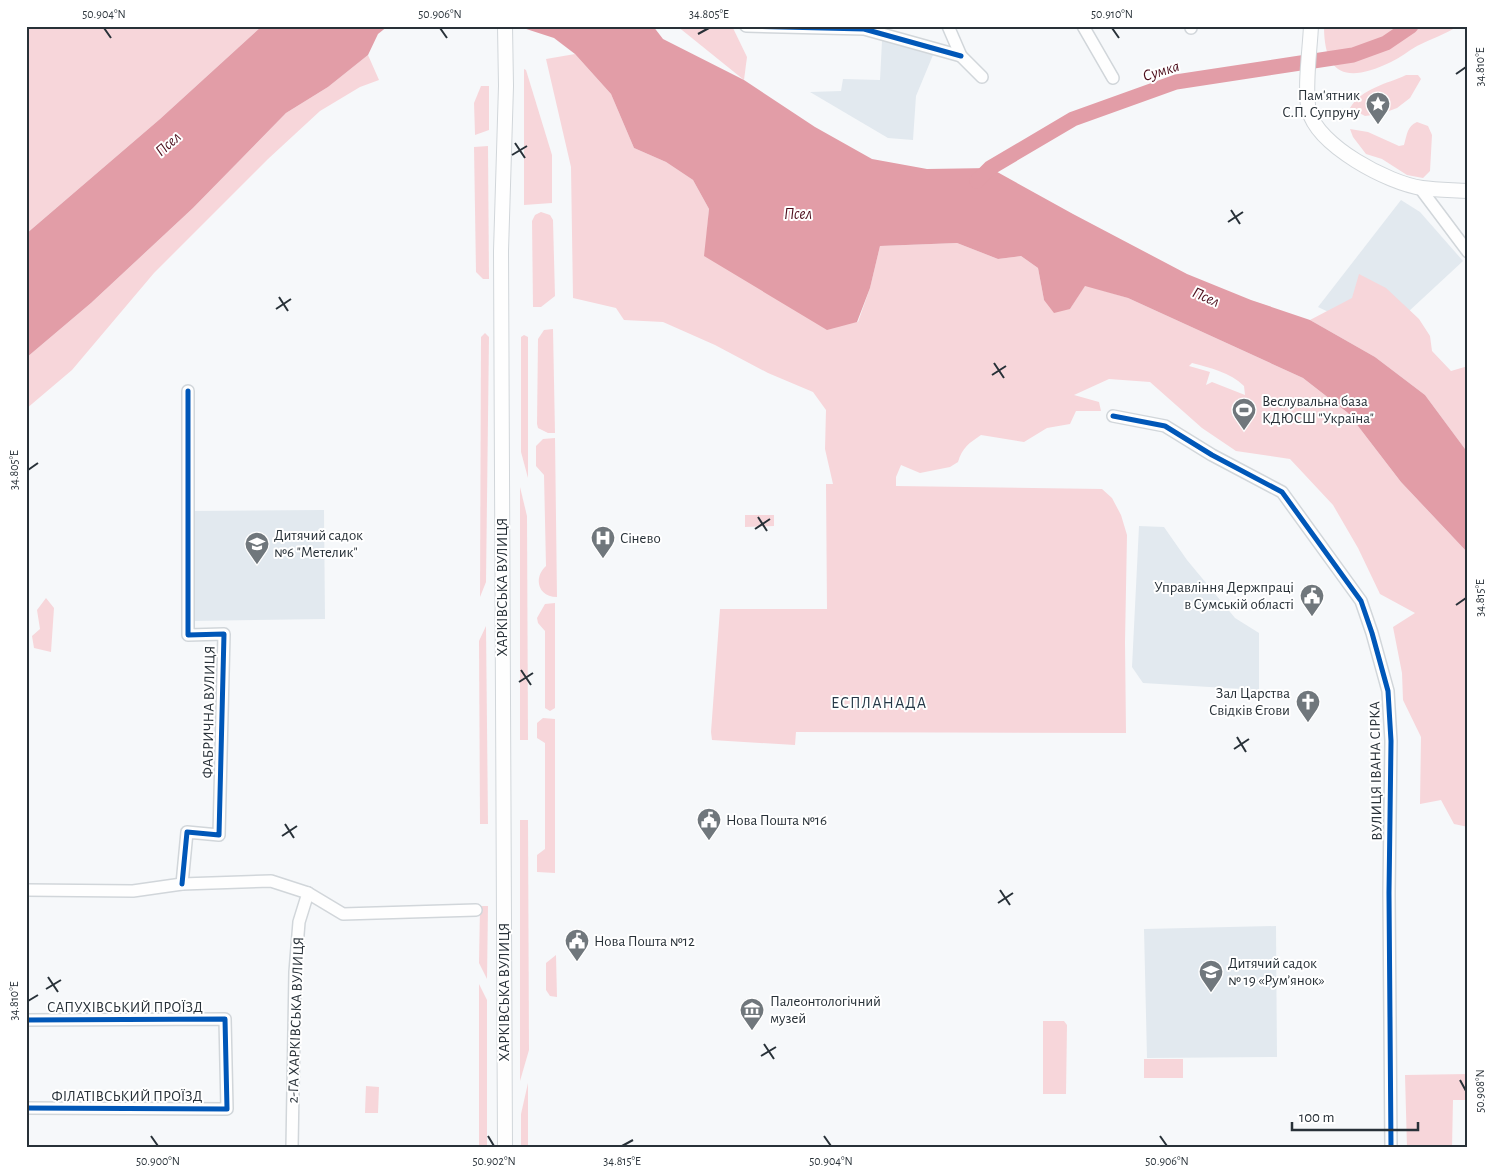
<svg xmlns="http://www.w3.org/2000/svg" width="1494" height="1174" font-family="'Alegreya Sans',sans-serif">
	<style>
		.built { fill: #e2e9ef }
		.green { fill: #f7d6da; fill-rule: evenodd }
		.water { fill: #e29da7 }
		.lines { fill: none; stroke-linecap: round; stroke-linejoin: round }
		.river { stroke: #e29da7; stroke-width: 15 }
		.minor-casing { stroke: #d1d6da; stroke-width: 14 }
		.major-casing { stroke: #d1d6da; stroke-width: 16 }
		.minor { stroke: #fefefe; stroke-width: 11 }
		.major { stroke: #fefefe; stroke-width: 14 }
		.cycleway-casing { stroke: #fff; stroke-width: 8 }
		.cycleway { stroke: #0057b8; stroke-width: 5 }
		.ticks { fill: none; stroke: #283138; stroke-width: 2 }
		.labels { text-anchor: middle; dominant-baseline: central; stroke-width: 4; stroke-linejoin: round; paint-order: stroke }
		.poi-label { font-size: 15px; fill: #283138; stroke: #fff; text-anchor: start }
		.street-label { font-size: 15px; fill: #283138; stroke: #fff }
		.water-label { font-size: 16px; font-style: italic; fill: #4c0d1b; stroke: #fff }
		.neighbourhood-label { font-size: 16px; letter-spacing: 1px; fill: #263847; stroke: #fff }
		.neatline { fill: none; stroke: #283138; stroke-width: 2 }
		.ticks-label { font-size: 12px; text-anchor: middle; fill: #283138 }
	</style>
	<rect width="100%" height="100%" fill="#f6f8fa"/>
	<!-- built -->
	<g class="built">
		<polygon points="882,41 905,45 933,55 916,96 913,140 888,138 810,92 841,91 843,79 880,80"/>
		<polygon points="1401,200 1420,212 1463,261 1381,337 1318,307"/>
		<polygon points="324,510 325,619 191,621 190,511"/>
		<polygon points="1139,526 1164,527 1187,560 1235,618 1259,633 1259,690 1143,683 1132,667"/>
		<polygon points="1276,926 1277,1057 1147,1058 1144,929"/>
	</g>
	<!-- green -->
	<g class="green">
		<polygon points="26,26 262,26 160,119 26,234"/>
		<polygon points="677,26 732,26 747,57 744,80"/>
		<path d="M1324,26h135c-14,8 -28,13 -42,20 -9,5 -17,12 -26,16 -42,20 -67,16 -67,-36z"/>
		<path d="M575,54l36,40 23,54 32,14 27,18 16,29 -4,47 153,66 12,-34 10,-42 77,-3 41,16 23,-3 17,12 6,32 26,9 15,-24 43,13 175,80 45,35 53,69 67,71v274l-14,-3 -13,-24 -21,4 1,-67 -18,-37 -1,-27 -9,-46 22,-14 -35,-19 -22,-46 -25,-43 -43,-46 -54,-8 -34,-23 -52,-46 -41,-3 -35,16 25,7 2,9h-25l-6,13 -23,4 -23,14 -43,-7c-12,8 -19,13 -23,27l-8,5 -30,6 -19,-8 -5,12v9l206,3 10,9 9,17 6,20 -2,107 1,91 -330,-1 -1,13 -83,-5 -1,-8 9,-123h107l-1,-125h7l-8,-35 1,-39 -13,-18 -45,-19 -53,-28 -52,-23 -39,-2 -8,-12 -43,-10 -2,-131 -25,-108zM1192,363c18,5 38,9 52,23l1,9 -33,-13 -6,3 4,-13 -21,-6z"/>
		<polygon points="368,55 379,80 360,87 320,111 268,159 154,273 72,370 26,409 26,358 91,303 193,208 286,113 328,87"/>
		<polygon points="524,69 526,70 552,155 552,203 524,205"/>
		<path d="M1406,75h12l3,4 -11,19 -13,10 -16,6 -16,2 -15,-8c12,-20 37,-24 56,-33z"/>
		<polygon points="481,86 489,86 489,130 475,135 474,103"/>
		<path d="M1417,122l11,4 4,9 -2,36 -7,7 -16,-3 -25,-16 -16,-5 -13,-17 -3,-8 18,3 31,14 5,-1c3,-10 3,-19 13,-23z"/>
		<polygon points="488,146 489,279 483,279 476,272 474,147"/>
		<polygon points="541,212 550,215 553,220 555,296 541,307 533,307 532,221 535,215"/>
		<polygon points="1359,274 1386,288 1419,319 1430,336 1432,351 1451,371 1468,366 1468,453 1425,395 1375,357 1310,320 1352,298"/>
		<polygon points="553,329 555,433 548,433 538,428 537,424 538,339 544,330"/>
		<polygon points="485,333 489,337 486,582 480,597 481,337"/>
		<polygon points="524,335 528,337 528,478 521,452 521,337"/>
		<path d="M555,438l2,159c-19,0 -24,-19 -11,-31l-2,-91 -8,-9v-20l7,-7z"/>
		<polygon points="520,487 527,516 528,740 520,740"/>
		<polygon points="745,515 774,515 774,526 745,527"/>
		<polygon points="46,598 54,608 51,652 34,648 32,636 40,629 37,610"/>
		<polygon points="555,603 555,708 550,711 545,708 545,631 538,623 537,618 545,604"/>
		<polygon points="486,626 488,824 480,824 479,641"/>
		<polygon points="543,718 555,719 555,873 537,872 537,855 545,849 545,743 537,738 537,723"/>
		<polygon points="520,820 528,820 529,1050 520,1081"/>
		<polygon points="480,906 488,906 487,979 479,963"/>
		<polygon points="556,955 557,997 550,996 546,990 546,963"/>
		<polygon points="479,984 487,1000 487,1148 479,1148"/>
		<polygon points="1043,1021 1064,1021 1067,1025 1066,1094 1043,1094"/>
		<rect x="1144" y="1059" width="39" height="19"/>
		<polygon points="1468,1074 1468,1100 1453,1100 1452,1148 1407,1148 1405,1075"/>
		<polygon points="528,1083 528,1148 521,1148 521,1114"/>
		<polygon points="366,1086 379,1087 378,1113 365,1113"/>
	</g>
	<!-- water -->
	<g class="water">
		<polygon points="262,26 388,26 378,34 368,55 328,87 286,113 193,208 91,303 26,358 26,234 160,119"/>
		<polygon points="517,26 653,26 663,39 744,80 815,127 872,159 927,169 990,168 1073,214 1187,274 1251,300 1310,320 1375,357 1425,395 1468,453 1468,553 1401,482 1348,413 1303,378 1128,298 1085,286 1070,309 1054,313 1044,300 1038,268 1021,256 998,259 957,243 880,246 870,288 857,322 827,330 704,256 709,209 693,180 666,162 634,148 611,94 575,54 554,38"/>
	</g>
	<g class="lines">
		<!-- river -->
		<polyline class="river" points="977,181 990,168 1073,119 1176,82 1353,55 1386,43 1411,26"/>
		<defs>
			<g id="minor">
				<polyline points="746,26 864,29 961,56"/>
				<polyline points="948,26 961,56 982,77"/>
				<polyline points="1083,26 1113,78"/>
				<polyline points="1191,26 1191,28"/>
				<polyline points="1420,188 1468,252"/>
				<polyline points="1113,416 1165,426 1212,455 1282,492 1361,601 1372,633 1388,691 1391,741 1389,893 1391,1148"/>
				<polyline points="182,884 187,832 219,835 224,634 188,635 188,391"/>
				<polyline points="26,890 133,891 182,884 271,881 308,893 343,914 476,910"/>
				<polyline points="26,1020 225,1019 227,1109 26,1108"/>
				<polyline points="292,1148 295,972 299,922 308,893"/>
			</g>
			<g id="major">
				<polyline points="505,26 506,86 501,251 505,1148"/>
				<path d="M1311,26c-1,23 -7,64 -2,85 9,35 79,72 113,77 15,2 31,2 46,3"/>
			</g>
		</defs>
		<!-- minor casing -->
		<use href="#minor" class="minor-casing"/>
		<!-- major casing -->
		<use href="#major" class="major-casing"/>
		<!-- minor -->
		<use href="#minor" class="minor"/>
		<!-- major -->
		<use href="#major" class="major"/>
		<defs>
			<g id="cycleway">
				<polyline points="746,26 864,29 961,56"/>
				<polyline points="1113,416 1165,426 1212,455 1282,492 1361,601 1372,633 1388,691 1391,741 1389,893 1391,1148"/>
				<polyline points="182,884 187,832 219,835 224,634 188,635 188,391"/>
				<polyline points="26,1020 225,1019 227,1109 26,1108"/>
			</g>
		</defs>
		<!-- cycleway casing -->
		<use href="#cycleway" class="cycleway-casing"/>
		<!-- cycleway -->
		<use href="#cycleway" class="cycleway"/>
	</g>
	<!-- ticks -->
	<path class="ticks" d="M104,28l7,10M440,28l7,10M1112,28l7,10M698,34l11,-6M1456,74l10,-7M515,143l10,15M512,155l15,-9M1231,210l9,14M1228,222l15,-10M279,297l9,14M276,309l15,-10M994,363l10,15M992,375l14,-9M28,470l10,-7M758,517l9,14M755,529l15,-10M1456,605l10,-7M521,670l10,15M519,682l14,-9M1237,737l9,15M1234,749l15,-10M285,824l9,14M282,836l15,-10M1000,890l10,15M998,903l15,-10M48,977l10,15M46,989l15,-9M28,1001l10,-6M764,1044l10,15M761,1056l15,-9M1460,1080l6,11M151,1136l7,10M488,1136l6,10M824,1136l7,10M1160,1136l7,10M622,1146l11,-6"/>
	<!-- icons -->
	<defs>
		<symbol id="sight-pin" viewBox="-11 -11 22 30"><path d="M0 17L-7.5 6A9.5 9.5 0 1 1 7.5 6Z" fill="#70777c" stroke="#fff"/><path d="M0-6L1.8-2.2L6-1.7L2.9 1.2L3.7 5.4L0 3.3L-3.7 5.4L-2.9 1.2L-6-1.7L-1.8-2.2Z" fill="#fff"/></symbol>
		<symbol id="stadium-pin" viewBox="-11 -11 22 30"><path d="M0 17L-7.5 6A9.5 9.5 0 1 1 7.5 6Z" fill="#70777c" stroke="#fff"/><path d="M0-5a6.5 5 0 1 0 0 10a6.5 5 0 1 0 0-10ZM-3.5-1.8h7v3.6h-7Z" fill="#fff"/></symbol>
		<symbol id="hospital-pin" viewBox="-11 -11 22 30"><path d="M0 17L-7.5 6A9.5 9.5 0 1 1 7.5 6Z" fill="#70777c" stroke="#fff"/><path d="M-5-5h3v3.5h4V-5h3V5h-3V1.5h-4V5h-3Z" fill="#fff"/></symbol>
		<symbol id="school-pin" viewBox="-11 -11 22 30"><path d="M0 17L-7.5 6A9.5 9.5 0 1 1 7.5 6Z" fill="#70777c" stroke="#fff"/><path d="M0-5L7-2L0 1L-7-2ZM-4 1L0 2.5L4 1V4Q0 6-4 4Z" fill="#fff"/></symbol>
		<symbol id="civic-pin" viewBox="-11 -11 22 30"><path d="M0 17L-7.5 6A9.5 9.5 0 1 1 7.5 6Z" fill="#70777c" stroke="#fff"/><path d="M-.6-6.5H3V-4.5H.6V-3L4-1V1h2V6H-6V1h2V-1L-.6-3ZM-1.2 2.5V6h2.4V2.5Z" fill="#fff"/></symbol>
		<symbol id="church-pin" viewBox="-11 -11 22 30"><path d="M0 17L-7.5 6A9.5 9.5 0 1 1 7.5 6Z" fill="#70777c" stroke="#fff"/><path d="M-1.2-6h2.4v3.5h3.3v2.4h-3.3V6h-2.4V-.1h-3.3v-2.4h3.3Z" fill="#fff"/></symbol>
		<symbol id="museum-pin" viewBox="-11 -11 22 30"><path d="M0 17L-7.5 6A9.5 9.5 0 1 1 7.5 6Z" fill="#70777c" stroke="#fff"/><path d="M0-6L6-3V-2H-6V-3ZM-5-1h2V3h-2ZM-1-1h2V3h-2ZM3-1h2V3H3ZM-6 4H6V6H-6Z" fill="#fff"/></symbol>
	</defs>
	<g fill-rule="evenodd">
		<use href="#sight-pin" x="1364" y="90" width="28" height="38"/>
		<use href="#stadium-pin" x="1230" y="396" width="28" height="38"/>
		<use href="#hospital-pin" x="589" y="524" width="28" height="38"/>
		<use href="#school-pin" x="243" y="530" width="28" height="38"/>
		<use href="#civic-pin" x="1298" y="582" width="28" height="38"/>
		<use href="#church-pin" x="1294" y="688" width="28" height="38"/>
		<use href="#civic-pin" x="695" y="806" width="28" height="38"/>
		<use href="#civic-pin" x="563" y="927" width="28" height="38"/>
		<use href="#school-pin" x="1197" y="958" width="28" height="38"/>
		<use href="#museum-pin" x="738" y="996" width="28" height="38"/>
	</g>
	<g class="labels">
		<!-- poi labels -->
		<g class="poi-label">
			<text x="1360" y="95" text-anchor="end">Пам'ятник<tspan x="1360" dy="17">С.П. Супруну</tspan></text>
			<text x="1262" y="401">Веслувальна база<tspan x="1262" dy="17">КДЮСШ "Україна"</tspan></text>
			<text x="274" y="535">Дитячий садок<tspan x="274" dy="17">№6 "Метелик"</tspan></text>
			<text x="620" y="538">Сінево</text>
			<text x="1294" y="587" text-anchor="end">Управління Держпраці<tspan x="1294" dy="17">в Сумській області</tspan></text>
			<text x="1290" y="693" text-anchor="end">Зал Царства<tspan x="1290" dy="17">Свідків Єгови</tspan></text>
			<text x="726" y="820">Нова Пошта №16</text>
			<text x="594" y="941">Нова Пошта №12</text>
			<text x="1228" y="963">Дитячий садок<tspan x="1228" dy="17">№ 19 «Рум’янок»</tspan></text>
			<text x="770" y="1001">Палеонтологічний<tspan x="770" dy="17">музей</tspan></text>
		</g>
		<!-- street labels -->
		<g class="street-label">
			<text transform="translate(502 587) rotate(-90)">ХАРКІВСЬКА ВУЛИЦЯ</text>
			<text transform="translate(209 712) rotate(-89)">ФАБРИЧНА ВУЛИЦЯ</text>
			<text transform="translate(1376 771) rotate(-91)">ВУЛИЦЯ ІВАНА СІРКА</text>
			<text transform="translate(504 992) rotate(-90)">ХАРКІВСЬКА ВУЛИЦЯ</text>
			<text x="125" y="1007">САПУХІВСЬКИЙ ПРОЇЗД</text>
			<text transform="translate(296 1020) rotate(-88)">2-ГА ХАРКІВСЬКА ВУЛИЦЯ</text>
			<text x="127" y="1096">ФІЛАТІВСЬКИЙ ПРОЇЗД</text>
		</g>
		<!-- water labels -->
		<g class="water-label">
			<text transform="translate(1161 71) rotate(-17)">Сумка</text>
			<text transform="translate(168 144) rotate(-42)">Псел</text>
			<text x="798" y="214">Псел</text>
			<text transform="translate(1206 297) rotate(24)">Псел</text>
		</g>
		<!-- neighbourhood labels -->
		<g class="neighbourhood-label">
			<text x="879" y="703">ЕСПЛАНАДА</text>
		</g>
	</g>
	<!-- border -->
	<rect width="1494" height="1174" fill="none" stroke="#ffffff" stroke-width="55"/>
	<!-- scale -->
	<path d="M1292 1122v8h126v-8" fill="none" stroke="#283138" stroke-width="2.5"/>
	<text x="1299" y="1122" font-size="15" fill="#283138" stroke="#ffffff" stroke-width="4" paint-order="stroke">100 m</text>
	<rect x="28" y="28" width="1438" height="1118" class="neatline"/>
	<g class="ticks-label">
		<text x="104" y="18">50.904°N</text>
		<text x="440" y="18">50.906°N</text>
		<text x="709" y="18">34.805°E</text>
		<text x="1112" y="18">50.910°N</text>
		<text transform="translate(1480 67) rotate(-90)" y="4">34.810°E</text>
		<text transform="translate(14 470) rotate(-90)" y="4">34.805°E</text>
		<text transform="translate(1480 598) rotate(-90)" y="4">34.815°E</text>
		<text transform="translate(14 1001) rotate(-90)" y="4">34.810°E</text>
		<text transform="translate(1480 1091) rotate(-90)" y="4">50.908°N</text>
		<text x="158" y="1165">50.900°N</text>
		<text x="494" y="1165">50.902°N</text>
		<text x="622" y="1165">34.815°E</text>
		<text x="831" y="1165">50.904°N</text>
		<text x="1167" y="1165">50.906°N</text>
	</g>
</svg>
